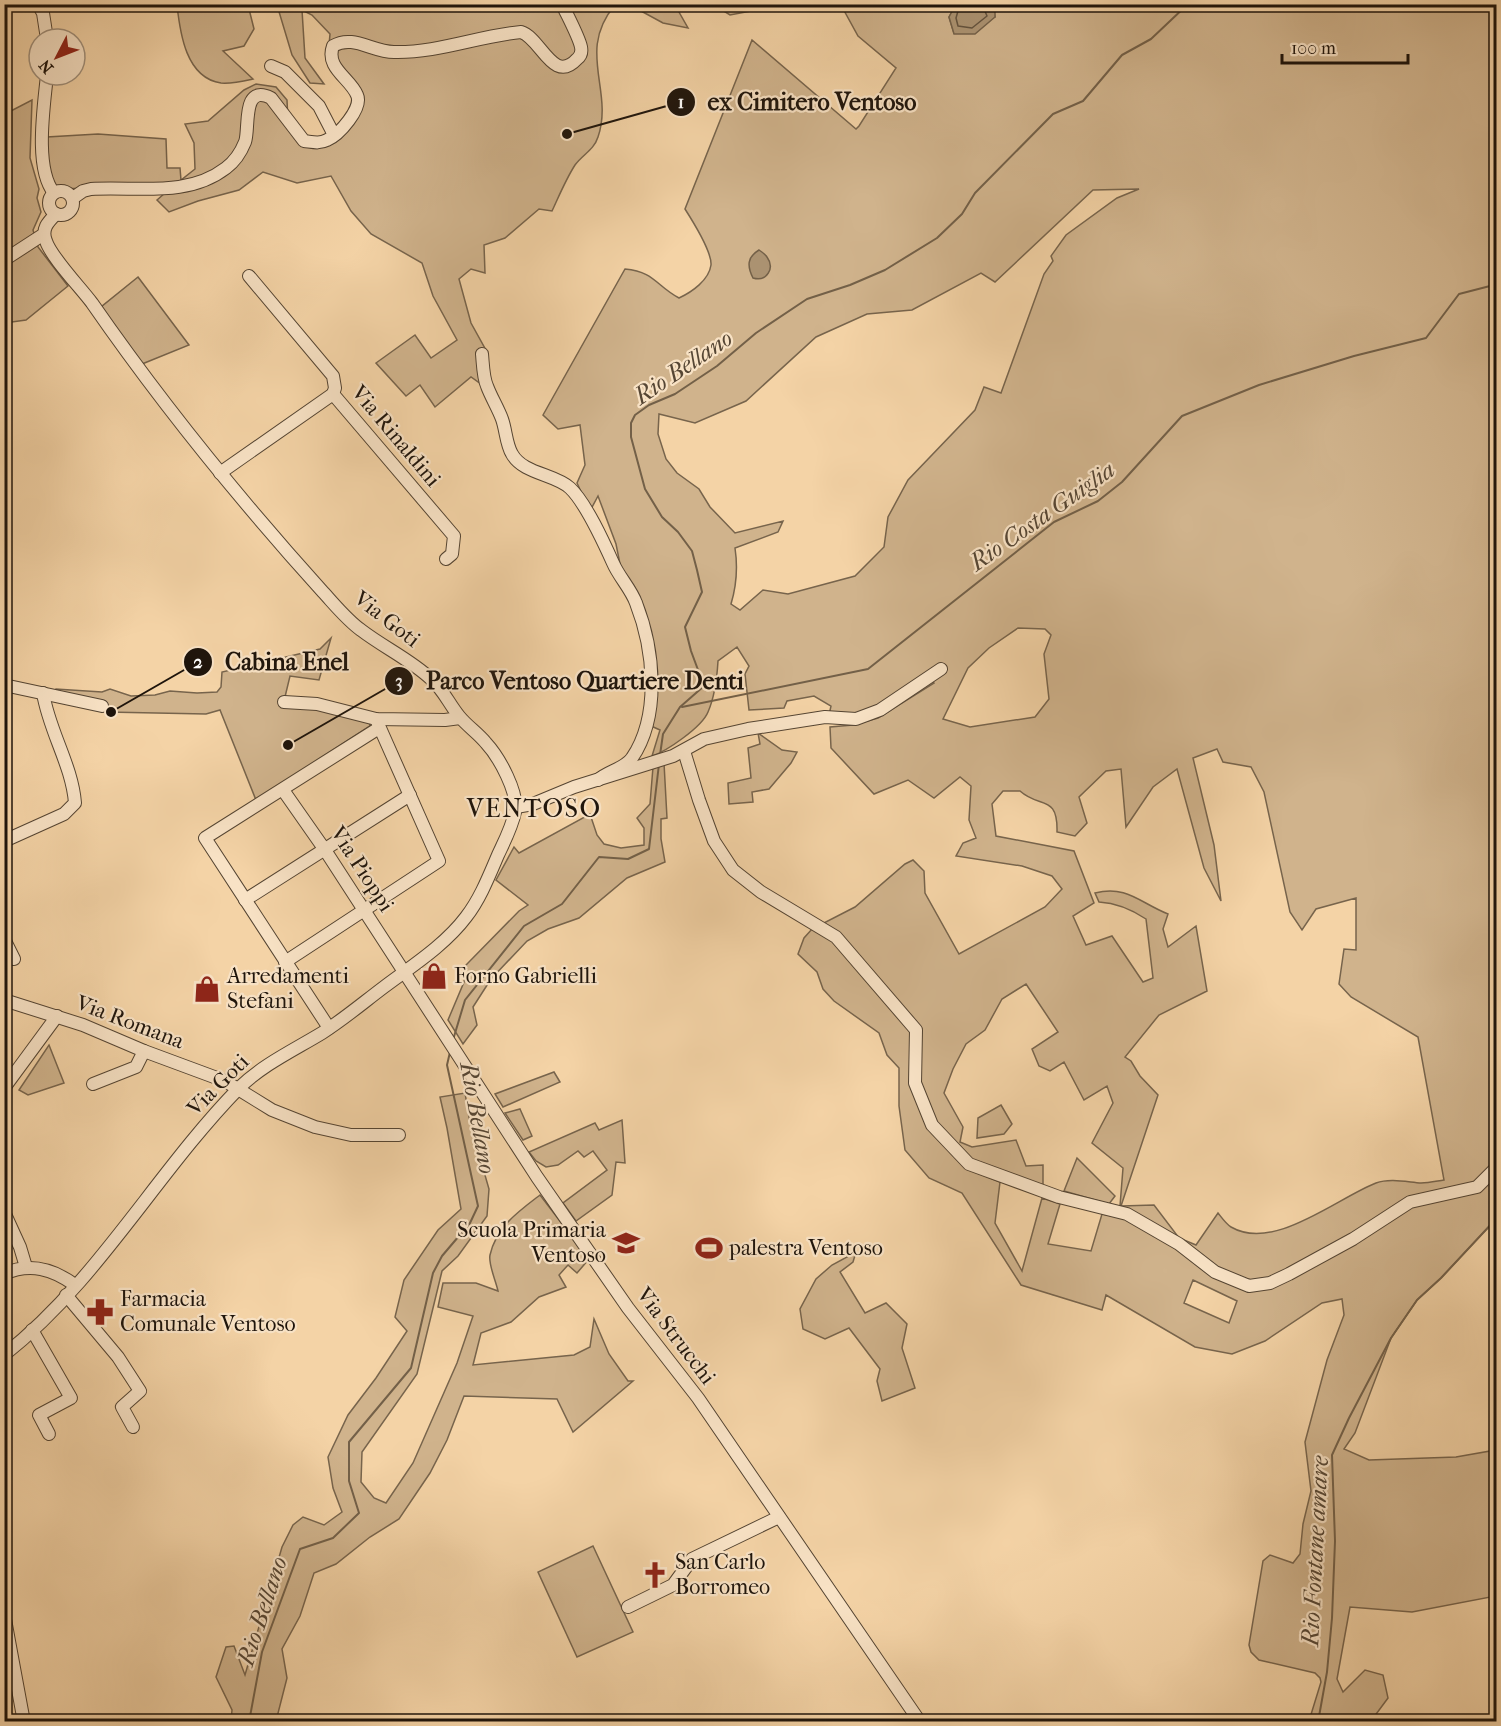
<svg xmlns="http://www.w3.org/2000/svg" width="1501" height="1726" font-family="'IM FELL French Canon',serif">
	<style>
		.green { fill: #d0b38c; stroke: #77644c; stroke-width: 1.5; fill-rule: evenodd }
		.water { fill: #ab9271; stroke: #736048; stroke-width: 1.5 }
		.lines { fill: none; stroke-linecap: round; stroke-linejoin: round }
		.shore { stroke: #64533e; stroke-width: 1.5 }
		.stream { stroke: #736048; stroke-width: 2 }
		.minor-casing { stroke: #544432; stroke-width: 14 }
		.minor { stroke: #f8e2c5; stroke-width: 12 }
		.labels { text-anchor: middle; dominant-baseline: central; stroke-width: 4.5; stroke-linejoin: round; paint-order: stroke }
		.street-label { font-size: 22px; fill: #1e140b; stroke: #f8e2c5 }
		.poi-label { font-size: 22px; fill: #1e140b; stroke: #f8e2c5; text-anchor: start }
		.water-label { font-size: 24px; font-style: italic; fill: #564634; stroke: #f8e2c5 }
		.quarter-label { font-size: 26px; letter-spacing: 1.5px; fill: #1e140b; stroke: #f8e2c5 }
		.leader { fill: none; stroke: #1e140b; stroke-width: 2 }
		.callout-dot { fill: #1e140b; stroke: #f8e2c5; stroke-width: 2 }
		.mark-label { font-size: 18px; text-anchor: middle; font-weight: bold; fill: #fff }
		.callout-label { font-size: 24px; text-anchor: middle; font-weight: bold; fill: #1e140b; stroke: #f8e2c5; stroke-width: 4.5; stroke-linejoin: round; paint-order: stroke }
	</style>
	<rect width="100%" height="100%" fill="#f4d3a6"/>
	<filter id="stains"><feTurbulence type="fractalNoise" baseFrequency=".00333" numOctaves="4"/><feColorMatrix values="0 0 0 0 .2 0 0 0 0 .09 0 0 0 0 .02 0 0 0 .5 -.17"/></filter>
	<radialGradient id="worn" r=".72"><stop offset=".6" stop-color="#630" stop-opacity="0"/><stop offset="1" stop-color="#630" stop-opacity=".3"/></radialGradient>
	<!-- green -->
	<g class="green">
		<path d="M177,5h71l6,24 -10,17 -21,5 30,28c-9,2 -22,5 -32,4 -35,-5 -41,-50 -44,-78z"/>
		<path d="M277,5h338c-39,46 -1,85 -17,132 -4,13 -16,18 -23,28 -9,14 -16,31 -23,46l-13,-2 -34,29 -21,7 1,28 -14,-4 -12,10 12,44 16,29 2,29 6,13 -24,-17 -36,30 -15,-22 -14,11 -30,-33 39,-28 16,23 26,-18 -24,-44 -11,-33 -51,-29 -20,-23 -20,-35 -34,7 -34,-11 -24,18 -41,11 -29,11 -12,-12 16,-14 -119,3 -6,-18 -1,-34 51,-3 68,5 1,29h13l1,12 14,-11 -1,-26 -9,-19 23,-3 36,-31 12,-6 20,3 11,13 1,22 16,19 25,-1 29,-40 -30,-44 2,-22 -18,-19 -10,-5 3,48 19,26 -14,-1 -18,-28z"/>
		<polygon points="630,5 761,5 756,10 730,15 714,5 675,5 688,28 663,23"/>
		<path d="M841,5h115l-7,12 5,16 41,-16 -1,-5 -12,-7h514v1214l-55,59 -24,22 -26,38 -36,95 -11,16 25,11 87,-3 40,-7v146l-84,16 -62,-5 -13,72 6,13 22,-22 18,5 5,23 -17,23h-62l12,-39 -1,-4 -5,-5 -56,-13 -8,-8 -2,-7 14,-84 7,-6 23,8 7,-9 3,-30 8,-33 -6,-49 22,-82 17,-45 -2,-16 -20,4 -57,38 -33,13 -37,-7 -89,-52 -4,15 -81,-25 -59,-92 -33,-15 -24,-28 -6,-44v-38l-12,-13 -8,-22 -45,-32 -11,-12 -6,-17 -19,-18 6,-16 8,-9 43,-22 50,-43 8,-4 11,11 1,22 34,61 86,-47 17,-18 -10,-13 -30,-10 -66,-10 7,-13 13,-5 -7,-18 2,-34 -11,-9 -26,21 -26,-18 -34,14 -43,-46 -1,-21 23,-2 25,-7 56,-35 -7,-9 -50,34 -25,7h-23l2,-9 -17,-10 -27,5 -3,7 -35,2 -4,-36 4,-8 -12,-19 -19,14c-1,17 -3,35 -10,51 -6,15 -41,39 -56,44l8,-26 -9,-4 3,-61 -33,-96 -5,-25 -18,-48 -8,15 -13,-28 8,-18 -5,-40 -22,4 -15,-14 82,-146c30,3 30,16 54,29 13,-6 30,-18 32,-33 1,-13 -19,-45 -26,-56l67,-169 104,89 3,-3 37,-58 -38,-32zM1139,189l-22,9 -51,37 -15,21 2,5 -9,13 -43,119 -17,-6 -9,23 -67,70 -20,37 -4,30 -29,29 -67,18 -25,-4 -23,20 -9,-6c6,-20 7,-36 4,-56l43,-16 5,-11 -48,12 -25,-26 -11,-18 -22,-16 -11,-14 -8,-25 1,-20 36,9 51,-22 70,-64 51,-23 45,-4 69,-37 14,9 98,-92zM1018,628l27,1 6,6 -7,19 5,45 -14,18 -65,10 -27,-8 25,-51 21,-20zM1217,749l6,13 28,5 13,25 26,120 12,18 14,-21 40,-11v52l-12,-1 -5,35 12,13 67,40 26,143c-7,1 -15,3 -23,3 -14,-1 -31,-5 -45,0 -39,15 -102,69 -145,44 -5,-3 -9,-9 -13,-14l-22,32 -17,-7 -25,-33 -33,1 37,-111 -18,-19 -9,-15 -6,-4 34,-42 48,-24 -11,-65 -28,21 -5,-18 5,-15c-28,-11 -41,-29 -73,-21l4,9c18,1 32,7 47,17l7,59 -10,4 -31,-46 -26,9 -13,-29 21,-13 -20,-52 -78,-15 -4,-32 11,-13h17c20,18 38,3 37,41l18,4 12,-13 -8,-26 27,-26 15,-2 5,58 27,-40 24,-18 27,99 17,33 -7,-56 -21,-87zM1026,984l32,48 -26,17 7,17 11,5 14,-9 20,38 23,-14 6,17 -21,40 31,25 -3,38 9,13 -27,-5 -11,37 -43,-7 12,-40 -18,-6 -20,73 -27,-48 5,-41 -22,-9 65,13v-21l-17,1 -10,-26 -44,7 -12,-5 3,-15 -19,-34 9,-24 13,-25 19,-14 17,-31zM1193,1280l44,21 -8,22 -45,-20z"/>
		<polygon points="32,100 30,158 39,189 37,198 41,212 33,230 38,247 68,286 26,320 5,323 5,114"/>
		<polygon points="138,277 189,345 142,364 101,307"/>
		<polygon points="331,638 319,680 290,676 284,701 368,717 370,726 256,800 220,710 206,714 106,712 53,698 56,689 102,692 110,689 131,696 155,695 170,691 197,693 217,692 221,687 222,672 320,649"/>
		<polygon points="758,733 782,750 797,752 791,763 769,789 752,792 753,802 729,804 728,783 751,778 748,748 760,744"/>
		<polygon points="664,763 667,818 661,819 661,839 665,862 627,878 579,918 548,929 527,941 491,979 473,1007 477,1025 463,1044 448,1020 464,982 466,965 519,911 528,905 496,880 514,847 519,853 590,814 597,835 604,844 621,848 644,845 644,828 637,818 650,804 653,767"/>
		<polygon points="49,1045 64,1083 28,1095 19,1090"/>
		<polygon points="554,1072 560,1082 503,1107 495,1094"/>
		<path d="M465,1093l5,30 19,66 -2,27 -29,40 -16,15 -25,103 -55,78 -1,30 13,16 12,5 27,-40 44,-100 16,-47 -35,-9 5,-24h33l22,8c-2,-10 -10,-27 -8,-36 6,-28 29,-44 50,-60l49,64 -12,14 -9,-8 -9,10 7,12 -27,10 -28,25 -30,11 -8,32 101,-10 16,-8 4,-28 15,35 19,27h5l-60,51 -16,-33 -93,-3 -17,44 -17,33 -31,46 -29,18 -34,27 -22,9 -14,43 -18,33 5,29 -11,43h-45l1,-11 -16,-33 10,-30 8,-1 11,29 37,-128 11,-22 10,-8 21,8 18,-13 -9,-24 -5,-31 20,-42 28,-37 31,-47 -12,-14 9,-37 34,-50 23,-21 -14,-81 -7,-31z"/>
		<polygon points="1001,1105 1012,1124 1004,1134 977,1138 978,1118"/>
		<polygon points="520,1109 532,1136 523,1140 505,1113"/>
		<polygon points="622,1120 625,1163 616,1162 612,1195 576,1221 563,1203 607,1170 593,1151 584,1157 578,1151 558,1165 546,1167 536,1161 529,1152 595,1123 599,1130"/>
		<polygon points="1077,1158 1115,1196 1109,1204 1064,1191"/>
		<polygon points="856,1252 853,1262 840,1272 865,1313 886,1303 907,1324 902,1348 915,1388 882,1401 877,1381 880,1369 849,1328 825,1339 803,1329 800,1309 816,1279 832,1265"/>
		<polygon points="593,1546 633,1632 577,1657 538,1572"/>
	</g>
	<!-- water -->
	<g class="water">
		<polygon points="956,4 982,5 987,6 995,12 995,17 975,34 954,34 949,17"/>
		<path d="M759,250c3,2 6,4 8,7 8,11 0,25 -14,21 -6,-12 -6,-21 6,-28z"/>
	</g>
	<g class="lines">
		<!-- shore -->
		<polyline class="shore" points="960,4 956,18 958,26 972,28 987,16 982,4"/>
		<!-- stream -->
		<g class="stream">
			<polyline points="682,707 868,669 1054,522 1098,501 1122,482 1182,416 1259,385 1354,356 1426,338 1459,294 1490,286 1496,276"/>
			<polyline points="660,755 663,734 680,707 704,686 691,651 685,627 702,592 697,570 692,551 678,532 662,517 645,489 631,437 631,423 635,415 649,405 675,394 717,366 756,333 807,299 850,285 885,270 937,238 962,214 975,193 1053,114 1083,101 1122,55 1151,39 1188,4"/>
			<polyline points="453,1040 465,1000 524,926 562,904 599,857 628,859 649,849 659,764"/>
			<polyline points="249,1722 262,1652 300,1549 333,1538 359,1513 349,1481 349,1442 411,1368 433,1273 442,1256 470,1223 478,1206 447,1065 450,1052"/>
			<polyline points="1318,1722 1327,1672 1332,1618 1335,1541 1332,1455 1349,1418 1391,1338 1417,1300 1441,1278 1496,1219"/>
		</g>
		<defs>
			<g id="minor">
				<polyline points="38,4 43,13 47,39"/>
				<polyline points="271,66 285,72 319,106 334,135"/>
				<path d="M47,75c-3,31 -13,93 7,118"/>
				<circle cx="61" cy="203" r="12"/>
				<path d="M73,198l10,-7 8,-2c46,-3 96,9 135,-21 8,-6 15,-16 19,-26 5,-13 -4,-59 26,-44l33,43c9,1 15,3 23,-1 12,-5 36,-32 30,-45 -7,-17 -32,-27 -24,-49 20,-12 39,6 61,6 44,1 84,-16 127,-20 20,6 32,53 56,27 4,-3 5,-7 4,-12 -2,-10 -14,-32 -19,-43"/>
				<polyline points="4,260 44,234"/>
				<polyline points="249,276 333,376 335,388 333,394"/>
				<path d="M482,354c1,10 1,23 5,32 4,11 11,22 15,33 4,11 4,25 10,35 11,20 43,20 58,34 16,15 34,55 43,75 6,14 18,26 23,40 18,46 25,112 -4,155 -8,11 -24,13 -34,22"/>
				<polyline points="220,473 333,394 454,536 452,554 446,559"/>
				<polyline points="4,685 102,706"/>
				<polyline points="284,702 317,704 376,719 445,720 460,718"/>
				<polyline points="684,751 699,800 714,841 733,870 761,892 836,937 916,1030 915,1083 932,1125 969,1164 1059,1197 1127,1214 1179,1244 1215,1272 1249,1286 1270,1283 1289,1274 1353,1239 1410,1202 1477,1187 1496,1168"/>
				<polyline points="283,790 325,850 537,1177 628,1308 698,1398 920,1722"/>
				<polyline points="516,807 533,804 574,787 673,756 704,739 748,729 825,717 856,719 880,710 941,669"/>
				<path d="M4,841l60,-27 11,-11c-3,-38 -26,-72 -32,-110"/>
				<polyline points="245,900 410,795"/>
				<polyline points="4,939 14,959"/>
				<polyline points="285,962 439,861 376,719"/>
				<polyline points="4,1000 83,1025 144,1051 225,1081 272,1110 315,1127 351,1135 399,1135"/>
				<polyline points="329,1028 205,838 379,728"/>
				<polyline points="93,1084 136,1067 144,1051"/>
				<polyline points="4,1088 57,1016"/>
				<polyline points="4,1212 20,1247 26,1267"/>
				<path d="M4,1274c26,-12 49,-5 71,11"/>
				<polyline points="66,1295 118,1357 140,1391 122,1407 133,1427"/>
				<polyline points="32,1330 71,1398 39,1415 49,1434"/>
				<path d="M4,1355c94,-74 152,-182 235,-267 23,-23 55,-38 83,-55 22,-14 42,-31 62,-46 28,-21 61,-42 82,-70 14,-18 23,-41 32,-62 6,-13 14,-28 17,-43 4,-19 -16,-55 -29,-69 -8,-10 -19,-17 -27,-27 -10,-12 -16,-27 -28,-37 -20,-19 -48,-32 -70,-49 -14,-10 -26,-25 -38,-38 -83,-92 -161,-188 -231,-289 -12,-16 -41,-46 -46,-62 -5,-12 2,-19 10,-27"/>
				<polyline points="628,1607 673,1585 692,1559 779,1517"/>
				<polyline points="4,1614 24,1722"/>
			</g>
		</defs>
		<!-- minor casing -->
		<use href="#minor" class="minor-casing"/>
		<!-- minor -->
		<use href="#minor" class="minor"/>
	</g>
	<!-- icons -->
	<defs>
		<symbol id="shop-bare" viewBox="-9 -9 18 18"><path d="M-5-2.5h2.3a2.7 3.5 0 0 1 5.4 0H5L5.5 6h-11ZM-1.5-2.5h3a1.5 2.3 0 0 0-3 0Z" fill="#8f2418" stroke="#f8e2c5" stroke-width="2.5" paint-order="stroke"/></symbol>
		<symbol id="school-bare" viewBox="-9 -9 18 18"><path d="M0-5L7-2L0 1L-7-2ZM-4 1L0 2.5L4 1V4Q0 6-4 4Z" fill="#8f2418" stroke="#f8e2c5" stroke-width="2.5" paint-order="stroke"/></symbol>
		<symbol id="stadium-bare" viewBox="-9 -9 18 18"><path d="M0-5a6.5 5 0 1 0 0 10a6.5 5 0 1 0 0-10ZM-3.5-1.8h7v3.6h-7Z" fill="#8f2418" stroke="#f8e2c5" stroke-width="2.5" paint-order="stroke"/></symbol>
		<symbol id="pharmacy-bare" viewBox="-9 -9 18 18"><path d="M-2-6h4v4h4v4h-4v4h-4v-4h-4v-4h4Z" fill="#8f2418" stroke="#f8e2c5" stroke-width="2.5" paint-order="stroke"/></symbol>
		<symbol id="church-bare" viewBox="-9 -9 18 18"><path d="M-1.2-6h2.4v3.5h3.3v2.4h-3.3V6h-2.4V-.1h-3.3v-2.4h3.3Z" fill="#8f2418" stroke="#f8e2c5" stroke-width="2.5" paint-order="stroke"/></symbol>
	</defs>
	<g fill-rule="evenodd">
		<use href="#shop-bare" x="415" y="957" width="38" height="38"/>
		<use href="#shop-bare" x="188" y="970" width="38" height="38"/>
		<use href="#school-bare" x="607" y="1224" width="38" height="38"/>
		<use href="#stadium-bare" x="690" y="1229" width="38" height="38"/>
		<use href="#pharmacy-bare" x="81" y="1293" width="38" height="38"/>
		<use href="#church-bare" x="636" y="1556" width="38" height="38"/>
	</g>
	<g class="labels">
		<!-- street labels -->
		<g class="street-label">
			<text transform="translate(396 436) rotate(50)">Via Rinaldini</text>
			<text transform="translate(387 619) rotate(38)">Via Goti</text>
			<text transform="translate(362 869) rotate(57)">Via Pioppi</text>
			<text transform="translate(130 1022) rotate(21)">Via Romana</text>
			<text transform="translate(218 1085) rotate(-45)">Via Goti</text>
			<text transform="translate(676 1336) rotate(53)">Via Strucchi</text>
		</g>
		<!-- poi labels -->
		<g class="poi-label">
			<text x="227" y="976">Arredamenti<tspan x="227" dy="25">Stefani</tspan></text>
			<text x="454" y="976">Forno Gabrielli</text>
			<text x="606" y="1230" text-anchor="end">Scuola Primaria<tspan x="606" dy="25">Ventoso</tspan></text>
			<text x="729" y="1248">palestra Ventoso</text>
			<text x="120" y="1299">Farmacia<tspan x="120" dy="25">Comunale Ventoso</tspan></text>
			<text x="675" y="1562">San Carlo<tspan x="675" dy="25">Borromeo</tspan></text>
		</g>
		<!-- water labels -->
		<g class="water-label">
			<text transform="translate(683 367) rotate(-34)">Rio Bellano</text>
			<text transform="translate(1042 516) rotate(-35)">Rio Costa Guiglia</text>
			<text transform="translate(478 1118) rotate(80)">Rio Bellano</text>
			<text transform="translate(1315 1551) rotate(-87)">Rio Fontane amare</text>
			<text transform="translate(262 1611) rotate(-72)">Rio Bellano</text>
		</g>
		<!-- quarter labels -->
		<g class="quarter-label">
			<text x="534" y="808">VENTOSO</text>
		</g>
	</g>
	<!-- callouts -->
	<path class="leader" d="M567 134L681 102M111 712L198 662M288 745L399 681"/>
	<g class="callout-dot">
		<circle cx="567" cy="134" r="6"/>
		<circle cx="111" cy="712" r="6"/>
		<circle cx="288" cy="745" r="6"/>
		<circle cx="681" cy="102" r="15"/>
		<circle cx="198" cy="662" r="15"/>
		<circle cx="399" cy="681" r="15"/>
	</g>
	<g class="mark-label">
		<text x="681" y="108">1</text>
		<text x="198" y="668">2</text>
		<text x="399" y="687">3</text>
	</g>
	<g class="callout-label">
		<text x="812" y="110">ex Cimitero Ventoso</text>
		<text x="287" y="670">Cabina Enel</text>
		<text x="585" y="689">Parco Ventoso Quartiere Denti</text>
	</g>
	<!-- margin -->
	<rect width="1501" height="1726" fill="none" stroke="#f4d3a6" stroke-width="24"/>
	<rect x="6" y="6" width="1489" height="1714" fill="none" stroke="#1e140b" stroke-width="3"/>
	<rect x="12" y="12" width="1477" height="1702" fill="none" stroke="#1e140b" stroke-width="1.5"/>
	<!-- north arrow -->
	<g transform="translate(57 57) rotate(228)"><circle r="28" fill="#f8e2c5" stroke="#a1907b" stroke-width="1.5"/>
	<path d="M0-4.5L10 22L0 15L-10 22Z" fill="#8f2418"/>
	<text y="-9" font-size="16" font-weight="bold" text-anchor="middle" fill="#1e140b">N</text>
	</g>
	<!-- scale -->
	<path d="M1282 54v9h126v-9" fill="none" stroke="#1e140b" stroke-width="3"/>
	<text x="1291" y="54" font-size="18" fill="#1e140b" stroke="#f8e2c5" stroke-width="4.5" paint-order="stroke">100 m</text>
	<rect width="100%" height="100%" filter="url(#stains)"/>
	<rect width="100%" height="100%" fill="url(#worn)"/>
</svg>
